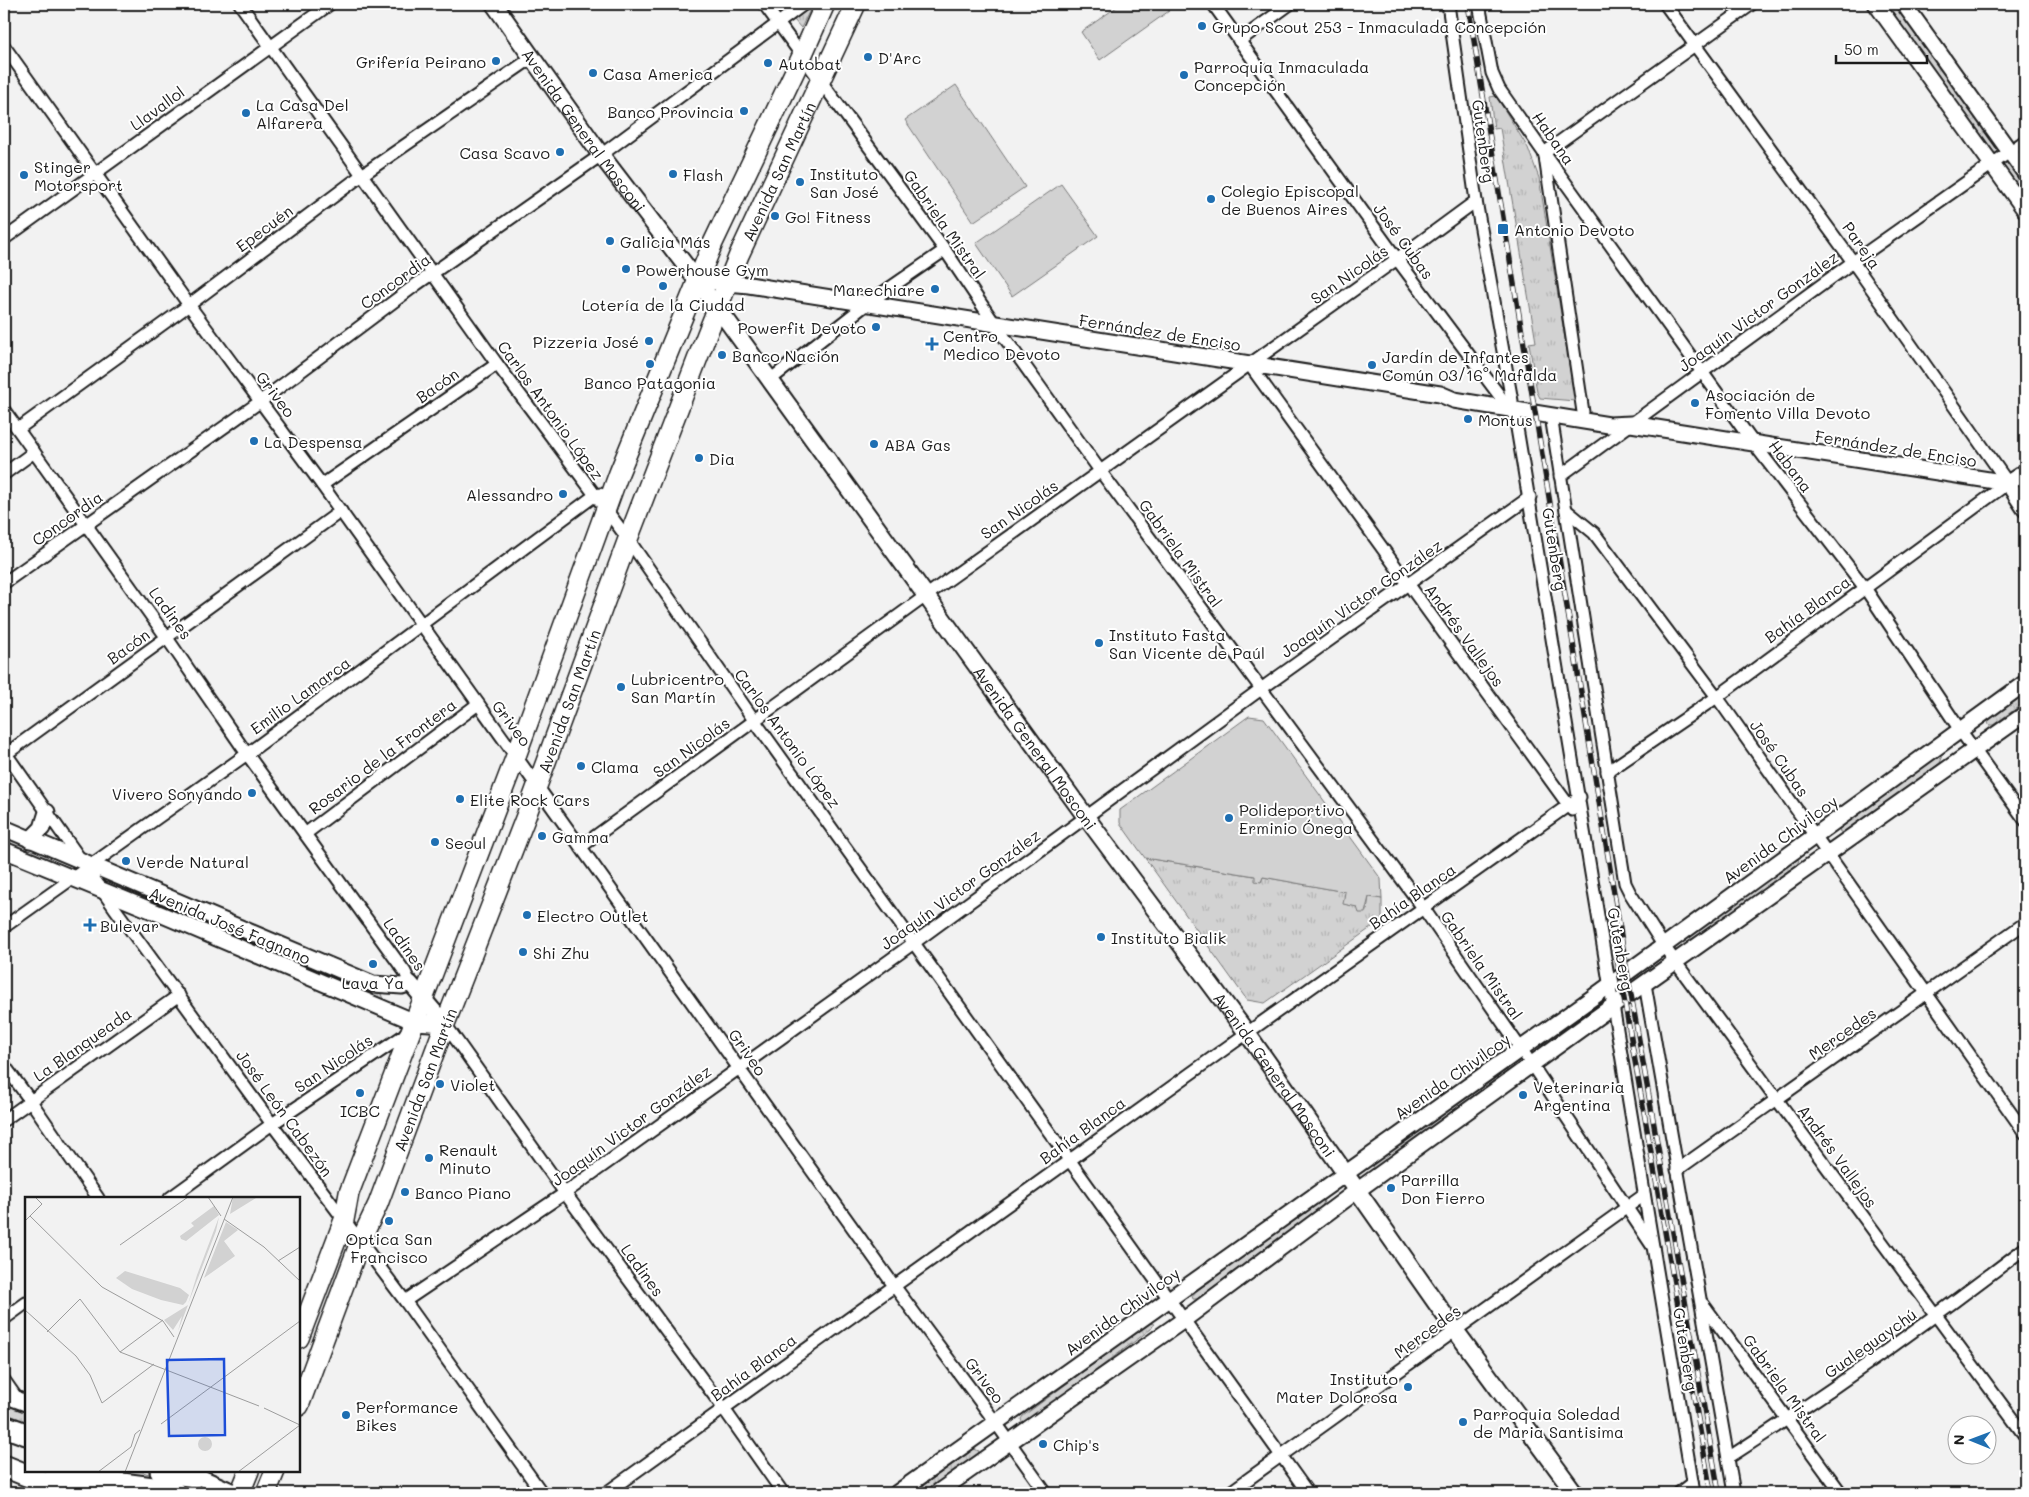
<svg xmlns="http://www.w3.org/2000/svg" width="2029" height="1497" font-family="Mali,sans-serif">
	<style>
		.grass { fill: url(#grass-tufts); stroke: #777 }
		.garden { fill: #d2d2d2; stroke: #777 }
		.lines { fill: none; stroke-linecap: round; stroke-linejoin: round }
		.minor-casing { stroke: #1c1c1c; stroke-width: 15 }
		.tertiary-casing { stroke: #1c1c1c; stroke-width: 19 }
		.secondary-casing { stroke: #1c1c1c; stroke-width: 20 }
		.primary-casing { stroke: #1c1c1c; stroke-width: 22 }
		.motorway-casing { stroke: #1c1c1c; stroke-width: 25 }
		.minor { stroke: #fff; stroke-width: 11 }
		.tertiary { stroke: #fff; stroke-width: 15 }
		.secondary { stroke: #fff; stroke-width: 16 }
		.primary { stroke: #fff; stroke-width: 19 }
		.motorway { stroke: #fff; stroke-width: 21 }
		.rail-casing { stroke: #1c1c1c; stroke-width: 5.5 }
		.rail { stroke: #fff; stroke-width: 4; stroke-dasharray: 11; stroke-linecap: butt }
		.poi-dot { fill: #1f6fb2; stroke: #fff; stroke-width: 2 }
		.labels { text-anchor: middle; dominant-baseline: central; stroke-width: 4; stroke-linejoin: round; paint-order: stroke }
		.poi-label { font-size: 16px; fill: #1c1c1c; stroke: #fff; text-anchor: start }
		.street-label { font-size: 16px; fill: #1c1c1c; stroke: #fff }
		.inset-road { fill: none; stroke: #9c9c9c; stroke-width: 1 }
		.view { fill: #1d4ed8; fill-opacity: 0.15; stroke: #1d4ed8; stroke-width: 2.5 }
		.inset-edge { fill: none; stroke: #1c1c1c; stroke-width: 2.5 }
	</style>
	<defs>
		<pattern id="grass-tufts" width="24" height="20" patternUnits="userSpaceOnUse" patternTransform="scale(1.25)"><rect width="24" height="20" fill="#d2d2d2"/><path d="M3 7l-1-3M5 7V3M7 7l1-3M15 17l-1-3M17 17v-4M19 17l1-3" fill="none" stroke="#b4b4b4"/></pattern>
	</defs>
	<rect width="100%" height="100%" fill="#f2f2f2"/>
	<filter id="ink" filterUnits="userSpaceOnUse"><feTurbulence type="fractalNoise" baseFrequency=".02" numOctaves="2"/><feDisplacementMap in="SourceGraphic" scale="10" xChannelSelector="R" yChannelSelector="G"/><feConvolveMatrix kernelMatrix="1 2 1 2 8 2 1 2 1" color-interpolation-filters="sRGB"/></filter>
	<g filter="url(#ink)">
		<!-- grass -->
		<g class="grass">
			<polygon points="1876,4 1904,4 2025,173 2025,210"/>
			<polygon points="812,6 801,28 794,20"/>
			<polygon points="1496,96 1528,148 1539,178 1575,401 1540,398 1537,392 1529,343 1536,342 1500,128 1494,129 1490,97"/>
			<polygon points="2025,693 2025,702 1993,725 1989,725 1988,721 1990,718"/>
			<polygon points="1938,756 1942,758 1940,763 1844,833 1840,832 1839,829 1841,826"/>
			<polygon points="4,835 52,856 49,861 4,841"/>
			<polygon points="1145,858 1255,876 1261,882 1263,877 1346,892 1358,907 1367,911 1369,896 1382,899 1382,920 1265,1003 1247,1000"/>
			<polygon points="1795,858 1799,860 1797,865 1694,940 1690,939 1690,935"/>
			<polygon points="118,885 158,901 157,905 116,889"/>
			<polygon points="170,907 380,991 384,1002 166,911"/>
			<polygon points="1583,1012 1586,1012 1586,1017 1541,1048 1539,1044"/>
			<polygon points="1505,1068 1507,1070 1505,1075 1376,1169 1373,1169 1372,1165 1374,1162"/>
			<polygon points="1320,1200 1324,1201 1322,1207 1197,1299 1193,1299 1192,1296 1194,1293"/>
			<polygon points="1149,1323 1154,1324 1151,1329 1026,1423 1022,1422 1021,1419 1023,1416"/>
			<polygon points="4,1403 26,1413 26,1425 4,1417"/>
			<polygon points="974,1449 979,1451 977,1456 925,1493 913,1493"/>
			<polygon points="95,1471 140,1471 207,1493 141,1477"/>
		</g>
		<!-- garden -->
		<g class="garden">
			<polygon points="1121,4 1164,4 1169,11 1100,60 1081,32"/>
			<polygon points="956,85 1025,187 973,222 905,120"/>
			<polygon points="1061,184 1098,236 1012,296 976,243"/>
			<polygon points="1249,716 1264,718 1381,879 1382,899 1369,897 1365,913 1359,913 1357,907 1343,904 1345,892 1263,877 1261,882 1255,881 1255,876 1145,858 1120,823 1120,810"/>
		</g>
		<g class="lines">
			<defs>
				<g id="minor">
					<polyline points="240,4 497,364 628,539 754,720 1308,1493"/>
					<polyline points="764,4 945,250 994,323 1101,472 1424,909 1532,1065 1653,1247"/>
					<polyline points="1213,4 1397,259 1502,399"/>
					<polyline points="1448,4 1476,201 1512,401"/>
					<polyline points="1479,4 1492,73 1499,89 1544,153 1754,444 1865,588 1960,730 2025,820"/>
					<polyline points="1239,41 1290,4"/>
					<polyline points="4,46 189,305 322,485 895,1287 996,1423 1046,1493"/>
					<polyline points="1544,153 1752,4"/>
					<polyline points="1545,157 1583,412"/>
					<polyline points="4,239 330,4"/>
					<polyline points="1249,364 1572,810"/>
					<polyline points="770,380 868,303 945,250"/>
					<polyline points="4,410 167,638 247,754 405,972 410,983"/>
					<polyline points="1514,410 1694,1493"/>
					<polyline points="1551,416 1625,883 1630,893 1663,945 2025,1436"/>
					<polyline points="18,429 189,305 362,175 533,57"/>
					<polyline points="4,474 34,452"/>
					<polyline points="1560,476 1853,262 2025,141"/>
					<polyline points="322,485 497,364"/>
					<polyline points="1566,510 1594,533 1717,697 2025,1133"/>
					<polyline points="4,583 261,401 417,284 601,155 804,4"/>
					<polyline points="4,751 116,910 272,1124 405,1301 542,1493"/>
					<polyline points="6,754 341,511"/>
					<polyline points="1607,772 1717,697 2008,483 1853,262 1665,4"/>
					<polyline points="305,834 478,704"/>
					<polyline points="582,846 927,595 1397,259 1476,201"/>
					<polyline points="4,927 247,754 594,496 600,494"/>
					<polyline points="1645,984 1734,1493"/>
					<polyline points="445,1024 565,1193 724,1409 783,1493"/>
					<polyline points="4,1065 30,1100 98,1198"/>
					<polyline points="4,1120 179,995"/>
					<polyline points="1677,1170 2025,923"/>
					<polyline points="170,1198 272,1124 403,1036 409,1029"/>
					<polyline points="405,1301 565,1193 915,942 1261,689 1530,497"/>
					<polyline points="1703,1304 1841,1493"/>
					<polyline points="4,1319 26,1303"/>
					<polyline points="4,1380 18,1400"/>
					<path d="M1728,1458c102,-66 201,-136 297,-210"/>
					<polyline points="606,1493 1247,1033 1580,797"/>
					<polyline points="1229,1493 1644,1195"/>
					<polyline points="1679,1493 1692,1483"/>
				</g>
				<g id="tertiary">
					<polyline points="1876,4 2025,210"/>
					<polyline points="1904,4 2025,173"/>
					<polyline points="697,280 749,285 1440,394 1454,400 1609,425 1631,424 2008,483"/>
					<polyline points="2008,483 2025,509"/>
					<polyline points="2008,483 2025,472"/>
					<polyline points="4,828 373,984 402,986 410,983 445,1024"/>
					<polyline points="30,840 42,828 47,812"/>
					<polyline points="4,850 165,916 415,1022 445,1024"/>
					<polyline points="4,1395 26,1403"/>
					<polyline points="186,1471 236,1493"/>
					<polyline points="897,1493 1592,998 2025,683"/>
					<polyline points="937,1493 1185,1319 1358,1190 1600,1015 2025,714"/>
				</g>
				<g id="secondary">
					<path id="s1" d="M494,4l107,151 117,153 368,509 161,216 208,297 120,163"/>
				</g>
				<g id="primary">
					<polyline points="299,1338 344,1220 349,1193 516,756 619,473 713,243 802,56 825,4"/>
					<path id="s2" d="M299,1406l61,-164 18,-38 67,-180 81,-208 102,-277 79,-205 32,-79 117,-251"/>
					<polyline points="240,1493 249,1471"/>
					<polyline points="266,1493 275,1471"/>
				</g>
				<g id="motorway">
					<polyline points="4,1426 26,1434"/>
					<polyline points="4,1466 71,1493"/>
					<polyline points="57,1471 91,1480 153,1488 175,1493"/>
					<polyline points="161,1471 195,1476"/>
				</g>
			</defs>
			<!-- minor casing -->
			<use href="#minor" class="minor-casing"/>
			<!-- tertiary casing -->
			<use href="#tertiary" class="tertiary-casing"/>
			<!-- secondary casing -->
			<use href="#secondary" class="secondary-casing"/>
			<!-- primary casing -->
			<use href="#primary" class="primary-casing"/>
			<!-- motorway casing -->
			<use href="#motorway" class="motorway-casing"/>
			<!-- minor -->
			<use href="#minor" class="minor"/>
			<!-- tertiary -->
			<use href="#tertiary" class="tertiary"/>
			<!-- secondary -->
			<use href="#secondary" class="secondary"/>
			<!-- primary -->
			<use href="#primary" class="primary"/>
			<!-- motorway -->
			<use href="#motorway" class="motorway"/>
			<defs>
				<g id="rail">
					<polyline points="1468,4 1627,972 1719,1493"/>
					<polyline points="1617,959 1711,1493"/>
				</g>
			</defs>
			<!-- rail casing -->
			<use href="#rail" class="rail-casing"/>
			<!-- rail -->
			<use href="#rail" class="rail"/>
		</g>
	</g>
	<!-- markers -->
	<g class="poi-dot">
		<circle cx="1202" cy="26" r="5"/>
		<circle cx="868" cy="57" r="5"/>
		<circle cx="496" cy="61" r="5"/>
		<circle cx="768" cy="63" r="5"/>
		<circle cx="593" cy="73" r="5"/>
		<circle cx="1184" cy="75" r="5"/>
		<circle cx="744" cy="111" r="5"/>
		<circle cx="246" cy="113" r="5"/>
		<circle cx="560" cy="152" r="5"/>
		<circle cx="673" cy="174" r="5"/>
		<circle cx="24" cy="175" r="5"/>
		<circle cx="800" cy="182" r="5"/>
		<circle cx="1211" cy="199" r="5"/>
		<circle cx="775" cy="216" r="5"/>
		<rect x="1497" y="223" width="12" height="12" rx="2.5"/>
		<circle cx="610" cy="241" r="5"/>
		<circle cx="626" cy="269" r="5"/>
		<circle cx="663" cy="286" r="5"/>
		<circle cx="935" cy="289" r="5"/>
		<circle cx="876" cy="327" r="5"/>
		<circle cx="649" cy="341" r="5"/>
		<path d="M929.5 336.5h5v5h5v5h-5v5h-5v-5h-5v-5h5z"/>
		<circle cx="722" cy="355" r="5"/>
		<circle cx="650" cy="364" r="5"/>
		<circle cx="1372" cy="365" r="5"/>
		<circle cx="1695" cy="403" r="5"/>
		<circle cx="1468" cy="419" r="5"/>
		<circle cx="254" cy="441" r="5"/>
		<circle cx="874" cy="444" r="5"/>
		<circle cx="699" cy="458" r="5"/>
		<circle cx="563" cy="494" r="5"/>
		<circle cx="1099" cy="643" r="5"/>
		<circle cx="621" cy="687" r="5"/>
		<circle cx="581" cy="766" r="5"/>
		<circle cx="252" cy="793" r="5"/>
		<circle cx="460" cy="799" r="5"/>
		<circle cx="1229" cy="818" r="5"/>
		<circle cx="542" cy="836" r="5"/>
		<circle cx="435" cy="842" r="5"/>
		<circle cx="126" cy="861" r="5"/>
		<circle cx="527" cy="915" r="5"/>
		<path d="M87.5 917.5h5v5h5v5h-5v5h-5v-5h-5v-5h5z"/>
		<circle cx="1101" cy="937" r="5"/>
		<circle cx="523" cy="952" r="5"/>
		<circle cx="373" cy="964" r="5"/>
		<circle cx="440" cy="1084" r="5"/>
		<circle cx="360" cy="1093" r="5"/>
		<circle cx="1523" cy="1095" r="5"/>
		<circle cx="429" cy="1158" r="5"/>
		<circle cx="1391" cy="1188" r="5"/>
		<circle cx="405" cy="1192" r="5"/>
		<circle cx="389" cy="1221" r="5"/>
		<circle cx="1408" cy="1387" r="5"/>
		<circle cx="346" cy="1415" r="5"/>
		<circle cx="1463" cy="1422" r="5"/>
		<circle cx="1043" cy="1444" r="5"/>
	</g>
	<g class="labels">
		<!-- poi labels -->
		<g class="poi-label">
			<text x="1212" y="26">Grupo Scout 253 - Inmaculada Concepción</text>
			<text x="878" y="57">D'Arc</text>
			<text x="486" y="61" text-anchor="end">Grifería Peirano</text>
			<text x="778" y="63">Autobat</text>
			<text x="1194" y="66">Parroquia Inmaculada<tspan x="1194" dy="18">Concepción</tspan></text>
			<text x="603" y="73">Casa America</text>
			<text x="256" y="104">La Casa Del<tspan x="256" dy="18">Alfarera</tspan></text>
			<text x="734" y="111" text-anchor="end">Banco Provincia</text>
			<text x="550" y="152" text-anchor="end">Casa Scavo</text>
			<text x="34" y="166">Stinger<tspan x="34" dy="18">Motorsport</tspan></text>
			<text x="810" y="173">Instituto<tspan x="810" dy="18">San José</tspan></text>
			<text x="683" y="174">Flash</text>
			<text x="1221" y="190">Colegio Episcopal<tspan x="1221" dy="18">de Buenos Aires</tspan></text>
			<text x="785" y="216">Go! Fitness</text>
			<text x="1514" y="229">Antonio Devoto</text>
			<text x="620" y="241">Galicia Más</text>
			<text x="636" y="269">Powerhouse Gym</text>
			<text x="925" y="289" text-anchor="end">Marechiare</text>
			<text x="663" y="304" text-anchor="middle">Lotería de la Ciudad</text>
			<text x="866" y="327" text-anchor="end">Powerfit Devoto</text>
			<text x="943" y="335">Centro<tspan x="943" dy="18">Medico Devoto</tspan></text>
			<text x="639" y="341" text-anchor="end">Pizzeria José</text>
			<text x="732" y="355">Banco Nación</text>
			<text x="1382" y="356">Jardín de Infantes<tspan x="1382" dy="18">Común 03/16° Mafalda</tspan></text>
			<text x="650" y="382" text-anchor="middle">Banco Patagonia</text>
			<text x="1705" y="394">Asociación de<tspan x="1705" dy="18">Fomento Villa Devoto</tspan></text>
			<text x="1478" y="419">Montus</text>
			<text x="264" y="441">La Despensa</text>
			<text x="884" y="444">ABA Gas</text>
			<text x="709" y="458">Dia</text>
			<text x="553" y="494" text-anchor="end">Alessandro</text>
			<text x="1109" y="634">Instituto Fasta<tspan x="1109" dy="18">San Vicente de Paúl</tspan></text>
			<text x="631" y="678">Lubricentro<tspan x="631" dy="18">San Martín</tspan></text>
			<text x="591" y="766">Clama</text>
			<text x="242" y="793" text-anchor="end">Vivero Sonyando</text>
			<text x="470" y="799">Elite Rock Cars</text>
			<text x="1239" y="809">Polideportivo<tspan x="1239" dy="18">Erminio Ónega</tspan></text>
			<text x="552" y="836">Gamma</text>
			<text x="445" y="842">Seoul</text>
			<text x="136" y="861">Verde Natural</text>
			<text x="537" y="915">Electro Outlet</text>
			<text x="100" y="925">Bulevar</text>
			<text x="1111" y="937">Instituto Bialik</text>
			<text x="533" y="952">Shi Zhu</text>
			<text x="373" y="982" text-anchor="middle">Lava Ya</text>
			<text x="450" y="1084">Violet</text>
			<text x="1533" y="1086">Veterinaria<tspan x="1533" dy="18">Argentina</tspan></text>
			<text x="360" y="1110" text-anchor="middle">ICBC</text>
			<text x="439" y="1149">Renault<tspan x="439" dy="18">Minuto</tspan></text>
			<text x="1401" y="1179">Parrilla<tspan x="1401" dy="18">Don Fierro</tspan></text>
			<text x="415" y="1192">Banco Piano</text>
			<text x="389" y="1238" text-anchor="middle">Optica San<tspan x="389" dy="18">Francisco</tspan></text>
			<text x="1398" y="1378" text-anchor="end">Instituto<tspan x="1398" dy="18">Mater Dolorosa</tspan></text>
			<text x="356" y="1406">Performance<tspan x="356" dy="18">Bikes</tspan></text>
			<text x="1473" y="1413">Parroquia Soledad<tspan x="1473" dy="18">de Maria Santisima</tspan></text>
			<text x="1053" y="1444">Chip's</text>
		</g>
		<!-- street labels -->
		<g class="street-label">
			<text transform="translate(157 108) rotate(-36)">Llavallol</text>
			<text stroke="none"><textPath href="#s1" startOffset="155">Avenida General Mosconi</textPath></text>
			<text transform="translate(1554 138) rotate(55)">Habana</text>
			<text transform="translate(1484 141) rotate(82)">Gutenberg</text>
			<text stroke="none"><textPath href="#s2" startOffset="1325">Avenida San Martín</textPath></text>
			<text transform="translate(945 224) rotate(55)">Gabriela Mistral</text>
			<text transform="translate(264 228) rotate(-37)">Epecuén</text>
			<text transform="translate(1404 241) rotate(54)">José Cubas</text>
			<text transform="translate(1862 245) rotate(55)">Pareja</text>
			<text transform="translate(1349 274) rotate(-35)">San Nicolás</text>
			<text transform="translate(395 281) rotate(-36)">Concordia</text>
			<text transform="translate(1758 311) rotate(-36)">Joaquín Victor González</text>
			<text transform="translate(1160 332) rotate(9)">Fernández de Enciso</text>
			<text transform="translate(437 385) rotate(-35)">Bacón</text>
			<text transform="translate(276 394) rotate(53)">Griveo</text>
			<text transform="translate(551 410) rotate(54)">Carlos Antonio López</text>
			<text transform="translate(1896 448) rotate(9)">Fernández de Enciso</text>
			<text transform="translate(1791 466) rotate(53)">Habana</text>
			<text transform="translate(1019 509) rotate(-35)">San Nicolás</text>
			<text transform="translate(67 518) rotate(-35)">Concordia</text>
			<text transform="translate(1555 549) rotate(81)">Gutenberg</text>
			<text transform="translate(1181 553) rotate(54)">Gabriela Mistral</text>
			<text transform="translate(1361 598) rotate(-35)">Joaquín Victor González</text>
			<text transform="translate(1807 609) rotate(-36)">Bahía Blanca</text>
			<text transform="translate(171 613) rotate(54)">Ladines</text>
			<text transform="translate(1465 635) rotate(54)">Andrés Vallejos</text>
			<text transform="translate(128 646) rotate(-36)">Bacón</text>
			<text transform="translate(300 695) rotate(-36)">Emilio Lamarca</text>
			<text stroke="none"><textPath href="#s2" startOffset="755">Avenida San Martín</textPath></text>
			<text transform="translate(512 723) rotate(53)">Griveo</text>
			<text transform="translate(788 738) rotate(54)">Carlos Antonio López</text>
			<text transform="translate(691 747) rotate(-36)">San Nicolás</text>
			<text stroke="none"><textPath href="#s1" startOffset="920">Avenida General Mosconi</textPath></text>
			<text transform="translate(382 756) rotate(-37)">Rosario de la Frontera</text>
			<text transform="translate(1780 758) rotate(55)">José Cubas</text>
			<text transform="translate(1780 839) rotate(-36)">Avenida Chivilcoy</text>
			<text transform="translate(960 889) rotate(-36)">Joaquín Victor González</text>
			<text transform="translate(1412 896) rotate(-35)">Bahía Blanca</text>
			<text transform="translate(230 925) rotate(23)">Avenida José Fagnano</text>
			<text transform="translate(405 944) rotate(55)">Ladines</text>
			<text transform="translate(1621 949) rotate(80)">Gutenberg</text>
			<text transform="translate(1482 965) rotate(55)">Gabriela Mistral</text>
			<text transform="translate(1842 1033) rotate(-35)">Mercedes</text>
			<text transform="translate(82 1044) rotate(-35)">La Blanqueada</text>
			<text transform="translate(748 1052) rotate(55)">Griveo</text>
			<text transform="translate(333 1063) rotate(-34)">San Nicolás</text>
			<text stroke="none"><textPath href="#s1" startOffset="1325">Avenida General Mosconi</textPath></text>
			<text transform="translate(1452 1076) rotate(-35)">Avenida Chivilcoy</text>
			<text stroke="none"><textPath href="#s2" startOffset="350">Avenida San Martín</textPath></text>
			<text transform="translate(285 1113) rotate(54)">José León Cabezón</text>
			<text transform="translate(631 1125) rotate(-36)">Joaquín Victor González</text>
			<text transform="translate(1082 1130) rotate(-36)">Bahía Blanca</text>
			<text transform="translate(1838 1156) rotate(54)">Andrés Vallejos</text>
			<text transform="translate(643 1270) rotate(54)">Ladines</text>
			<text transform="translate(1122 1311) rotate(-36)">Avenida Chivilcoy</text>
			<text transform="translate(1427 1331) rotate(-36)">Mercedes</text>
			<text transform="translate(1870 1343) rotate(-35)">Gualeguaychú</text>
			<text transform="translate(1686 1349) rotate(81)">Gutenberg</text>
			<text transform="translate(753 1367) rotate(-36)">Bahía Blanca</text>
			<text transform="translate(985 1380) rotate(53)">Griveo</text>
			<text transform="translate(1785 1388) rotate(54)">Gabriela Mistral</text>
		</g>
	</g>
	<!-- overview -->
	<g transform="translate(25 1197)">
		<rect width="275" height="275" fill="#f2f2f2"/>
		<path d="M208,0h23v1l-26,16zM189,9l5,9 -33,26 -5,-2 -1,-3 14,-10 -3,-3zM194,20l-3,14 -28,73 9,-29zM201,25l12,8 -14,11 11,15 -31,22zM163,108l-10,26 4,-15 -9,14 -9,-10zM173 247a7 7 0 1 1 14 0a7 7 0 1 1-14 0Z" fill="#d2d2d2"/>
		<path d="M100,74l55,17 9,7 -3,7 -3,3 -22,-5 -29,-11 -16,-11z" fill="#d2d2d2"/>
		<path class="inset-road" d="M183,0l13,19M5,19l72,71 61,34 11,16M199,22l40,28 36,34M0,24l17,-17 -7,-7M95,48l68,-48M253,64l22,-14M0,113l51,46 14,19 12,28 52,-39M22,135l33,-33 40,53 139,54M95,155l43,-32M239,211l36,17M136,227l139,-103M73,275l33,-25 4,-13 5,-4M100,275l108,-275M213,275l62,-47"/>
		<path class="view" d="M199,162l1,76 -56,1 -2,-76z"/>
		<rect width="275" height="275" class="inset-edge"/>
	</g>
	<!-- margin -->
	<rect width="2029" height="1497" fill="none" stroke="#fff" stroke-width="20"/>
	<rect x="10" y="10" width="2009" height="1477" fill="none" stroke="#1c1c1c" stroke-width="2" filter="url(#ink)"/>
	<!-- north arrow -->
	<g transform="translate(1972 1440) rotate(271)"><circle r="24" fill="#ffffff" stroke="#a4a4a4"/>
	<path d="M0-4L9 19L0 12L-9 19Z" fill="#1f6fb2"/>
	<text y="-8" font-size="14" font-weight="bold" text-anchor="middle" fill="#1c1c1c">N</text>
	</g>
	<!-- scale -->
	<path d="M1836 55v8h91v-8" fill="none" stroke="#1c1c1c" stroke-width="2.5"/>
	<text x="1844" y="55" font-size="15" fill="#1c1c1c" stroke="#ffffff" stroke-width="4" paint-order="stroke">50 m</text>
</svg>
